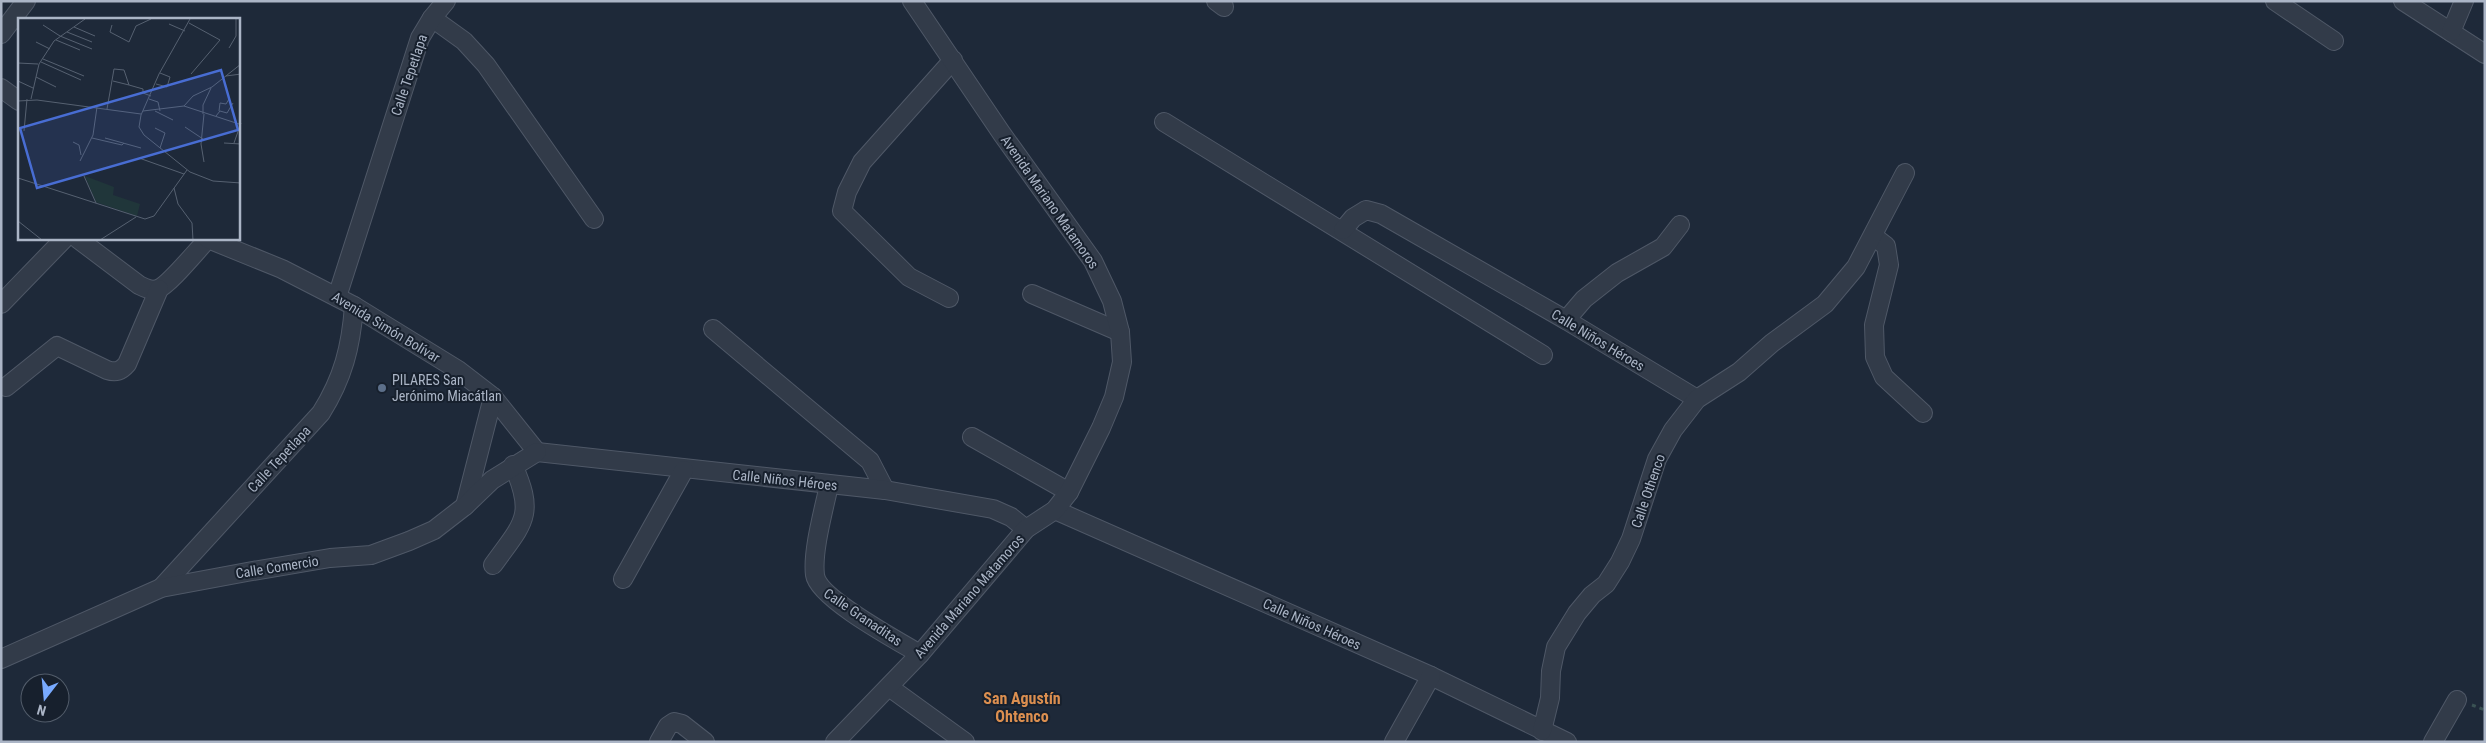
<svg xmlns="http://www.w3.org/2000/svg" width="2486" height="743" font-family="'Roboto Condensed',sans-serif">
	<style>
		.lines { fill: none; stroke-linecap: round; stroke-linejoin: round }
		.minor-casing { stroke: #4f5867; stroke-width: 20 }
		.path { stroke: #3a5254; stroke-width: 3; stroke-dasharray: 4 4; stroke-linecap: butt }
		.minor { stroke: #323b49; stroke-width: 18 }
		.service-dot { fill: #5c6f8a; stroke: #17202d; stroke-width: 2 }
		.labels { text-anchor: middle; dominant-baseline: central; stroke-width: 4; stroke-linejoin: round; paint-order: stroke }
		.street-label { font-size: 14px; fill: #abb5c6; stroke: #17202d }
		.poi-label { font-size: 14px; fill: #abb5c6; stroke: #17202d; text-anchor: start }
		.quarter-label { font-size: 16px; font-weight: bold; fill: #dc8f50; stroke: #17202d }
		.inset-road { fill: none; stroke: #566171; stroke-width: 1 }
		.view { fill: #486dd3; fill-opacity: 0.15; stroke: #486dd3; stroke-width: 2.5 }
		.inset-edge { fill: none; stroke: #abb5c6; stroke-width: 2.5 }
	</style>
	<rect width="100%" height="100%" fill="#1e2939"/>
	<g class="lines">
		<defs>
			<g id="minor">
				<polyline points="1216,1 1224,7"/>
				<polyline points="2275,1 2334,41"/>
				<polyline points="2403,1 2485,54"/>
				<polyline points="432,18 464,41 486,65 594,219"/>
				<polyline points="2451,32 2464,1"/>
				<polyline points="1,34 26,1"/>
				<polyline points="1,88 19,101"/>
				<polyline points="1164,122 1543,355"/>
				<polyline points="1343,230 1353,218 1366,210 1381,214 1566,320 1697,399"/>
				<polyline points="1873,236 1886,246 1889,265 1874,325 1875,357 1884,377 1923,413"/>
				<path d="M78,239l61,46c6,3 11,6 19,4 11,-4 40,-40 50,-50"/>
				<polyline points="208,239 282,269 354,306 458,370 493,397 537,452"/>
				<polyline points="1032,294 1120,332"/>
				<polyline points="337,297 420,38 432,18 446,1"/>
				<polyline points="949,298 909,277 842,211 847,192 862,162 953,60"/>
				<polyline points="1,304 64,239"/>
				<polyline points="1566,320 1584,299 1617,273 1663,247 1680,225"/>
				<polyline points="713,329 870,461 885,490"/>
				<path d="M6,387l51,-41 50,24c9,3 14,1 20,-6l32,-75"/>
				<polyline points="972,437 1069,492"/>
				<polyline points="537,452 885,490 993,509 1011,517 1026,529"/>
				<path d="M829,485c-5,24 -17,66 -14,90 3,23 83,66 105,79"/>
				<polyline points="465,506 493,397"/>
				<polyline points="1055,510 1431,676 1567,742"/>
				<path d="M493,565c30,-42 43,-49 20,-100"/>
				<polyline points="623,579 684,470"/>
				<path d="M161,588l160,-175c22,-35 30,-66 33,-107"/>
				<polyline points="1,659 161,588 247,572 330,558 371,555 409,541 434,530 465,506 492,480 537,452"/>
				<polyline points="889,687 965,742"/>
				<polyline points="1542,731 1550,698 1551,671 1556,647 1577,613 1592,595 1606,584 1620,562 1631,539 1657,459 1673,430 1697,399 1739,372 1772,343 1825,304 1856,267 1905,173"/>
				<polyline points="659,742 668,726 674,722 682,724 705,742"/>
				<polyline points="835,742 920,654 1026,529 1055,510 1069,492 1101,428 1114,397 1122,362 1120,332 1112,301 1093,261 1002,134 912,1"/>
				<polyline points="1394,742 1431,676"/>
				<polyline points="2433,742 2457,700"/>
			</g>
		</defs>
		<!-- minor casing -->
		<use href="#minor" class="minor-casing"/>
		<!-- path -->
		<polyline class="path" points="2472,705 2485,710"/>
		<!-- minor -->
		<use href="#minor" class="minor"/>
	</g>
	<!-- markers -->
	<circle class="service-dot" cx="382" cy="388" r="5"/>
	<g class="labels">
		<!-- street labels -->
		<g class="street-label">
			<text transform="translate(409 75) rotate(-71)">Calle Tepetlapa</text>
			<text transform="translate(1050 202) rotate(55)">Avenida Mariano Matamoros</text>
			<text transform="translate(386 327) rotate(31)">Avenida Simón Bolívar</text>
			<text transform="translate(1598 340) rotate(31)">Calle Niños Héroes</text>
			<text transform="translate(279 459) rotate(-47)">Calle Tepetlapa</text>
			<text transform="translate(785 480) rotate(6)">Calle Niños Héroes</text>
			<text transform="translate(1648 491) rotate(-71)">Calle Othenco</text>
			<text transform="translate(277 567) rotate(-9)">Calle Comercio</text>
			<text transform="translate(969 596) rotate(-49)">Avenida Mariano Matamoros</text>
			<text transform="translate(863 617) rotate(34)">Calle Granaditas</text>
			<text transform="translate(1312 624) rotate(24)">Calle Niños Héroes</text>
		</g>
		<!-- poi labels -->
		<g class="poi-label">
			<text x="392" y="380">PILARES San<tspan x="392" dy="16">Jerónimo Miacátlan</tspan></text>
		</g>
		<!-- quarter labels -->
		<g class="quarter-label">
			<text x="1022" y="698">San Agustín<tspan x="1022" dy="18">Ohtenco</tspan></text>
		</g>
	</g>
	<!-- overview -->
	<g transform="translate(18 18)">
		<rect width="222" height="222" fill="#1e2939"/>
		<path d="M67,158l29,11 -1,8 27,9 -3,12 -41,-14z" fill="#20363a"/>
		<path class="inset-road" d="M172,1l-31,55 -18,41 -2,12 5,8 46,37 23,9 28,2M171,5l31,17 -29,34M151,6l16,7M25,7l17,11 32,13M94,7l-2,7 19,10 7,-16 15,-7M56,9l21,9M49,14l25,10M38,22l24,10M18,24l14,7M211,30l7,-12v-17M25,41l41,17M23,44l40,18M0,45l20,1M208,58l15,-2M18,59l20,10M0,63l15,7M138,66l11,3 3,-10 -10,-4M111,67l14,4v4l8,3M13,81l8,-35 15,-23 31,-22M131,81l9,3 2,9M0,83l19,-1 104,14M166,88l9,-10 19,-9 29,-23M166,88l55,18M89,91l7,-40 10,1 5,15 -16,-4M125,93l41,-5M137,93l18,9M201,93l1,-8 6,1 3,-5M185,96v-9l8,-17M198,98l4,-5 7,2 6,-10M167,109l18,12M137,110l10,5 -5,15M6,113l3,-32M74,120l30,7 2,-2M87,120l36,10M55,124l6,3 2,10M206,125l17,1M216,125l7,-20M121,140l45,16M62,143l13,-26 4,-28M186,144l-3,-18 3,-30M66,158l12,27M0,160l127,41 9,-3 33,-46M156,170l4,16 14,19 1,17M0,203l24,19M82,222l36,-23"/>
		<path class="view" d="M203,52l17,60 -201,58 -17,-60z"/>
		<rect width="222" height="222" class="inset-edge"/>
	</g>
	<!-- border -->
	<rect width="2486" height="743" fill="none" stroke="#abb5c6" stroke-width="5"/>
	<!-- north arrow -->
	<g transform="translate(45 698) rotate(196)"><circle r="24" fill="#17202d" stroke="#525c6a"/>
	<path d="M0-4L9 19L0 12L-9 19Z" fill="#78aaff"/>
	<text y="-8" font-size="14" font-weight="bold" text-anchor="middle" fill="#abb5c6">N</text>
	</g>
</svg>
